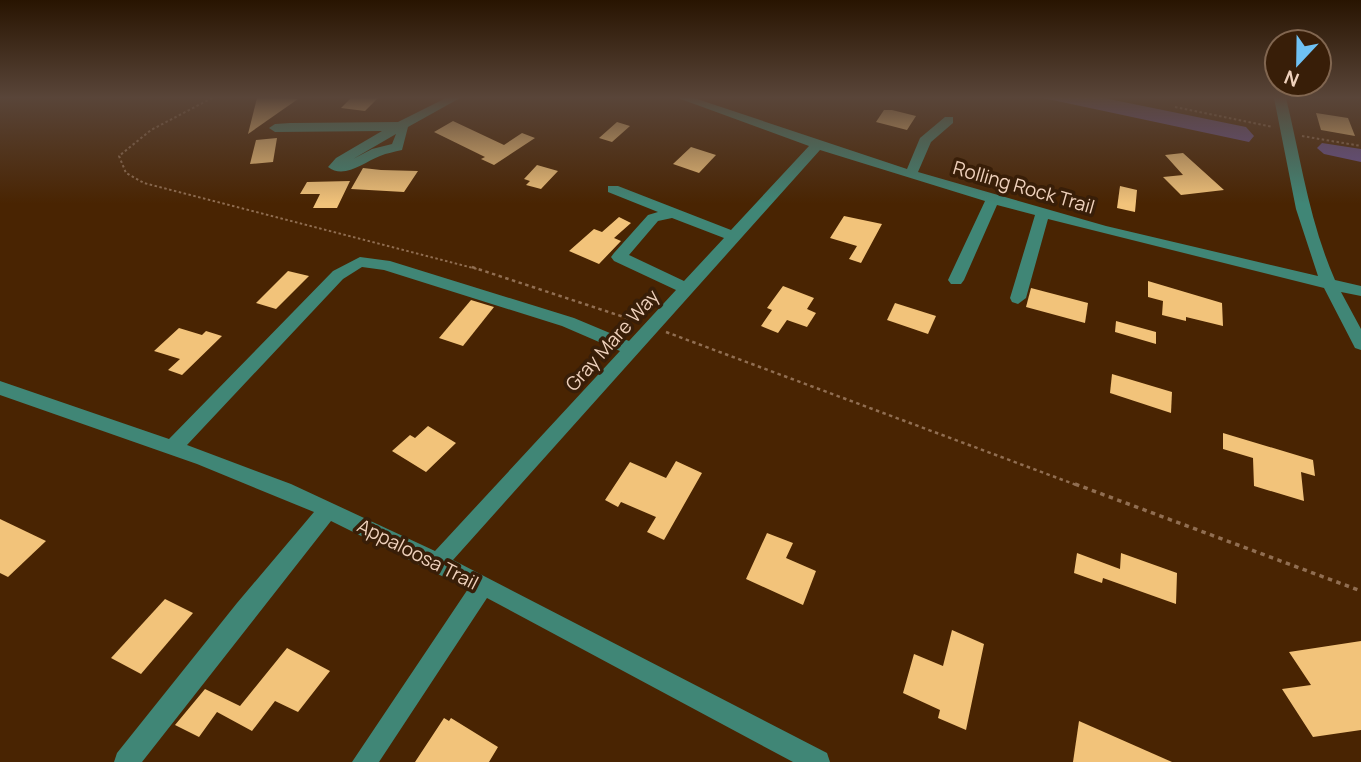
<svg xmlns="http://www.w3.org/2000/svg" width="1361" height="762" font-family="Manrope,sans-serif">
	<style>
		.water { fill: #675295 }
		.building { fill: #f2c37a }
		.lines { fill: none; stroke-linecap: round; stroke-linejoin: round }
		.path-far2 { stroke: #906e52; stroke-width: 2; stroke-dasharray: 2.5 2.5; stroke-linecap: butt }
		.path-far1 { stroke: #906e52; stroke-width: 2.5; stroke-dasharray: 3.5 3.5; stroke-linecap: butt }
		.path { stroke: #906e52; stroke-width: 3.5; stroke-dasharray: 4.5 4.5; stroke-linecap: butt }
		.minor { fill: #408676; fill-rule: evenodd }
		.labels { text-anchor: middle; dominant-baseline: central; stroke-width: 7; stroke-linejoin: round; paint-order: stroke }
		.street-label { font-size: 19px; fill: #efd1bc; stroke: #381e08 }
	</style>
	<rect width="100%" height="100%" fill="#492402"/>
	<!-- water -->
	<g class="water">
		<polygon points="1043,98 1104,98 1246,127 1254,136 1249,142"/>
		<polygon points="1322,143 1361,149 1361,162 1324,154 1317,148"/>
	</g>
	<!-- building -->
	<g class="building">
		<polygon points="257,98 282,98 298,99 248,134"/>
		<polygon points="351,98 378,98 365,111 341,108"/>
		<polygon points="884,110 892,110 916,116 907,130 876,122"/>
		<polygon points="1316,113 1348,118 1355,136 1321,130"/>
		<polygon points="453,121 504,145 522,133 535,138 494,165 481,159 485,157 434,132"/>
		<polygon points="617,122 630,126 612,142 599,138"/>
		<polygon points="277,138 273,162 250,164 256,140"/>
		<polygon points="691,147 716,155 699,173 673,164"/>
		<polygon points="1183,153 1224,190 1181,195 1163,177 1183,175 1165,155"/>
		<polygon points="537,165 558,171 541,189 526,185 530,181 524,179"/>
		<polygon points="363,168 381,170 418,171 404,192 351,189"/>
		<polygon points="350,181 337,208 313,208 320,194 300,194 307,182"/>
		<polygon points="1120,186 1137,190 1135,212 1117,208"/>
		<polygon points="844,216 882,224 861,263 849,259 857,246 830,238"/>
		<polygon points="619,217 631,223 614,238 621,241 599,264 569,251 594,229 602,232"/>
		<polygon points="288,271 309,276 276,309 256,303"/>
		<polygon points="1148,281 1222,303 1223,326 1186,317 1186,321 1162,315 1163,301 1148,297"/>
		<polygon points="783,286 814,298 807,309 816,313 807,327 787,320 778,333 761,326 772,310 767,308"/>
		<polygon points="1031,288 1088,303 1085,323 1026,307"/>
		<polygon points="471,300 494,307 463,346 439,338"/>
		<polygon points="895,303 936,316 928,334 887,320"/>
		<polygon points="1116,321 1156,332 1156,344 1115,332"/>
		<polygon points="179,328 202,335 206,331 222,336 182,375 168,370 180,359 154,351"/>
		<polygon points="1112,374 1172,392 1171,413 1110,393"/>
		<polygon points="428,426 456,443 426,472 392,451 410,435 415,438"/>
		<polygon points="1223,433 1313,460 1315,476 1301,472 1304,501 1254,486 1253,458 1223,449"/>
		<polygon points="676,461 702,473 664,540 647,532 656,517 621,502 618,507 605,500 630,462 666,478"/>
		<polygon points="0,519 46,541 8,577 0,573"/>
		<polygon points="767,533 793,543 786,558 816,571 803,605 746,579"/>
		<polygon points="1077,553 1120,569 1121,553 1177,573 1176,604 1103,578 1102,583 1074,573"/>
		<polygon points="165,599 193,613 141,674 111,658"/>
		<polygon points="952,630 984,644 966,730 938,718 940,710 903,693 914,654 943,666"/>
		<polygon points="1361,641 1361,730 1313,737 1282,689 1311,685 1289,652"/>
		<polygon points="287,648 330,671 298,712 275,701 252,731 217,712 199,737 175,725 205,689 240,706"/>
		<polygon points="444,718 449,721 451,718 498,747 489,762 415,762"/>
		<polygon points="1079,721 1172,762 1073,762"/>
	</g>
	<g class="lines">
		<!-- path-far2 -->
		<g class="path-far2">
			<polyline points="212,98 151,130 119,156 126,173 144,183 477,269"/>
			<polyline points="1175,107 1273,127"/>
			<polyline points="1302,136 1361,146"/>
		</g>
		<!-- path-far1 -->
		<g class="path-far1">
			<polyline points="472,267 636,321"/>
			<polyline points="666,332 1079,486"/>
		</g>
		<!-- path -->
		<polyline class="path" points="1075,484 1361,591"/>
		<!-- minor -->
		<g class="minor">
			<path d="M446,98h14l-52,29 -6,23c-8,2 -15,3 -22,6 -16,6 -36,24 -52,11l8,-9 46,-27 -107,1 -6,-4 6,-4 15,-1 108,-1zM396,134l-4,10 -20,5 -19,10z"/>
			<path d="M678,98h16l213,71 13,-31 25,-21h8v6l-22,19 -13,30 188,54 212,50 -22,-67 -22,-111h12c15,61 23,123 49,182l26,6v10l-20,-4 20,37v21l-6,-2 -31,-60 -276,-69 -22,79 -8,6 -6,-2 -2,-4 25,-83 -38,-10 -33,75 -3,4h-10l-3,-4 37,-79 -165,-51 -367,410 374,193 3,9h-37l-306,-164 -108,164h-27l116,-173 -137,-68 -189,241h-28l3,-9 120,-150 77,-91 -117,-48 -197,-69v-14l169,58 164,-168 27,-14 30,4 184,57 55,23 47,-51 -62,-29 -3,-4 3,-4 34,-38 10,-3 -50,-20v-6h10l113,44 78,-84zM672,218l52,20 -40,43 -55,-26 29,-34zM362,267l22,3 178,56 58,25 -185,200 -144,-67 -104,-39 156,-166z"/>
		</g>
	</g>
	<!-- sky -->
	<linearGradient id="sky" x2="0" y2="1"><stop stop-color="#281401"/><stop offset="0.48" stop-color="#594539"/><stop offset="1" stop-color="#594539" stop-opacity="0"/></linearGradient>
	<rect width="1361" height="204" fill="url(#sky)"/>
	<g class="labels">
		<!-- street labels -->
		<g class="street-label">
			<text transform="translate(1024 187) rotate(16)">Rolling Rock Trail</text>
			<text transform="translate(612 340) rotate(-48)">Gray Mare Way</text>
			<text transform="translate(418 554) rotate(27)">Appaloosa Trail</text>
		</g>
	</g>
	<!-- north arrow -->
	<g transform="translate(1298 63) rotate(202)"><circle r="33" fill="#381e08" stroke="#816650" stroke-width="2"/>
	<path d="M0-5L12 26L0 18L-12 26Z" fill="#6fc2f4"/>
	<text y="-10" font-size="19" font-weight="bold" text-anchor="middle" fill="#efd1bc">N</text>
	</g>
</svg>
